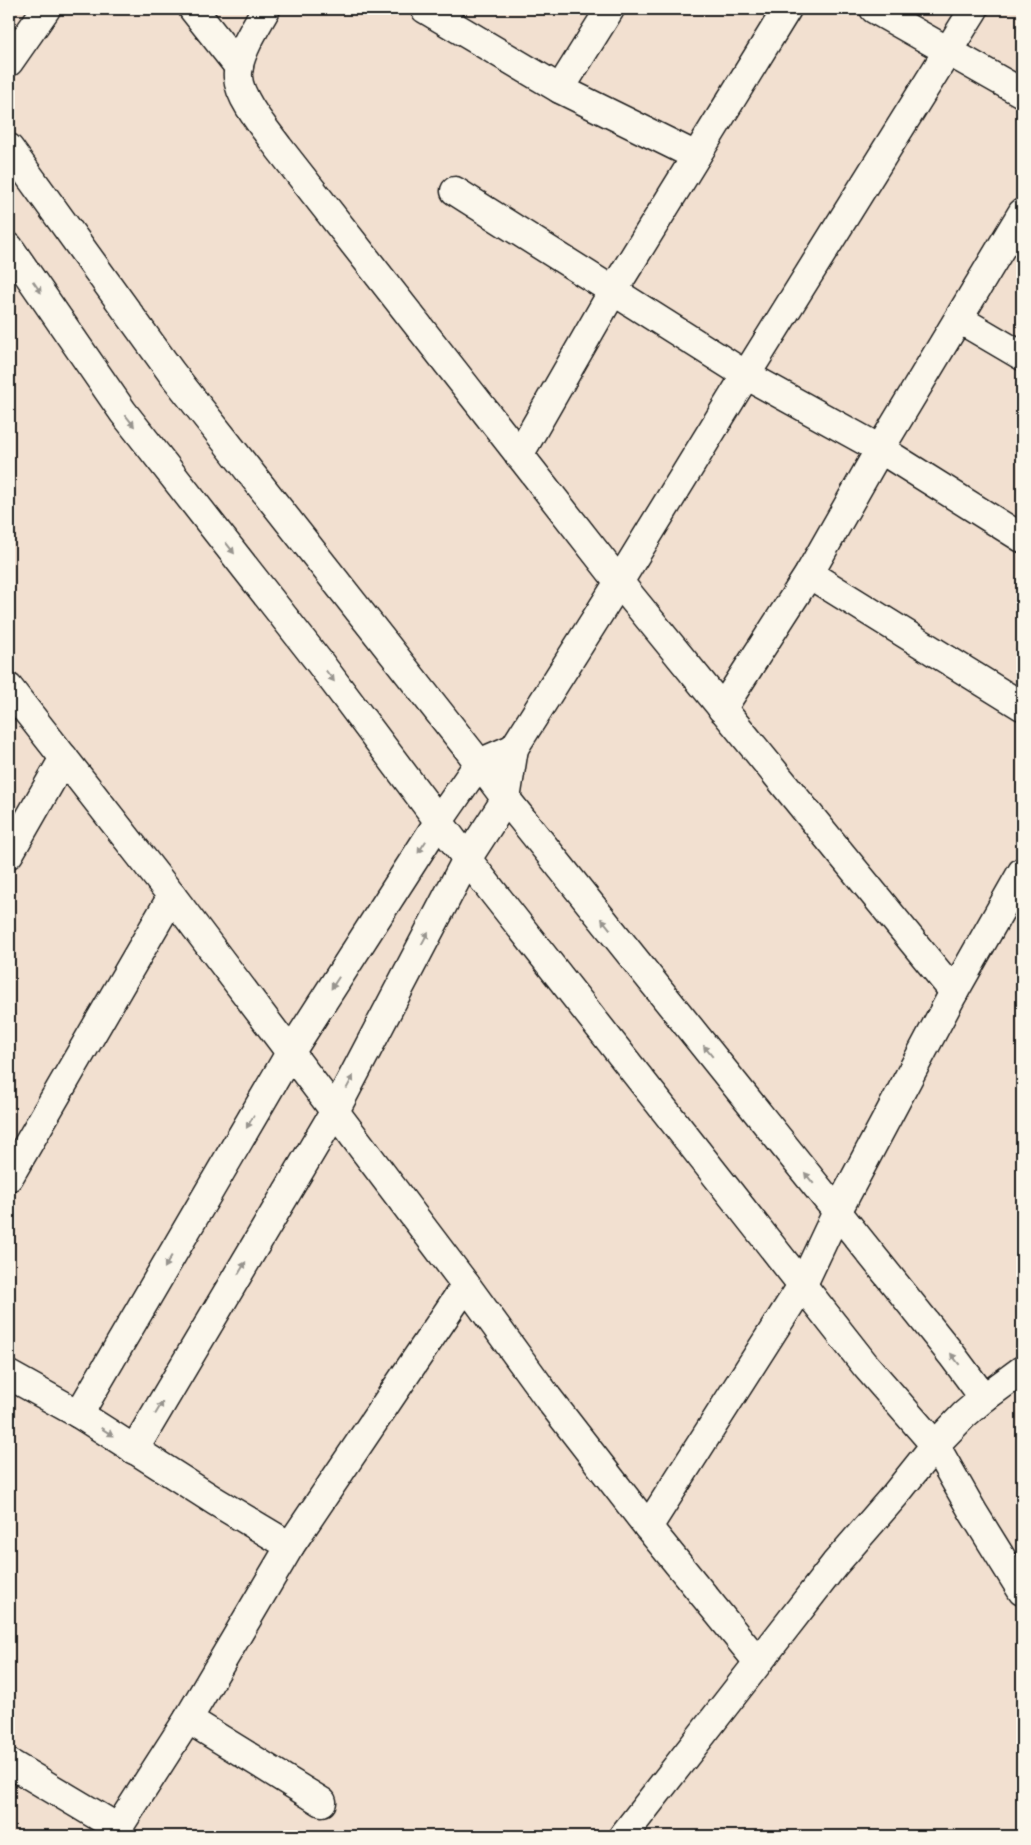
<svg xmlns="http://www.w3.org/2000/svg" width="1031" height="1845" font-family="'Comic Neue',sans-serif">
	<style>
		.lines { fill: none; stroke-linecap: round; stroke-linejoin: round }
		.street-casing { stroke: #1c1c1c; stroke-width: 31 }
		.secondary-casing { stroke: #1c1c1c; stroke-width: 31 }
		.street { stroke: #fbf7ec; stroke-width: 28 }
		.secondary { stroke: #fbf7ec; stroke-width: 28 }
		.oneway { fill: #97948e }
	</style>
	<rect width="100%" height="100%" fill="#f2e0d0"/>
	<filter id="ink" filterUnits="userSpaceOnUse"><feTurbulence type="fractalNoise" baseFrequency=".02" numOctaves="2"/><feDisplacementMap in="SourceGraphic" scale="10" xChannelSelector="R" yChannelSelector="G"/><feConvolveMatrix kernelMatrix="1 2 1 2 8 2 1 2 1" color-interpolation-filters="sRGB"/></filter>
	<g filter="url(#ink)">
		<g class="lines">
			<defs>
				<g id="street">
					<polyline points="193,9 239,67"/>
					<path d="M266,9c-10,18 -30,48 -28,68 1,22 28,53 41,71l340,434 335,410"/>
					<polyline points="425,9 560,89 696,156"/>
					<polyline points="874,9 1022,93"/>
					<polyline points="9,62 46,9"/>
					<polyline points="560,89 610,9"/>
					<polyline points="455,191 746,375 880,449 1022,538"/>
					<polyline points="959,319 1022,356"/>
					<polyline points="519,455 613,291 787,9"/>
					<polyline points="809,574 1022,706"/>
					<polyline points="9,688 172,896 466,1285"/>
					<polyline points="722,709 809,574 880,449 1022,213"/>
					<polyline points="514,748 619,582 746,375 974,9"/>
					<polyline points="9,854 64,758"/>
					<polyline points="9,1177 172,896"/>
					<polyline points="9,1375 79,1414 215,1501 290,1546"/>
					<polyline points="984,1398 1022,1370"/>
					<polyline points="79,1414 290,1053 439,821 479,763 514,748 506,799 467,859 335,1111 134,1450"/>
					<polyline points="648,1527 803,1284 837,1212 954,992 1022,872"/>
					<polyline points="188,1719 322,1802"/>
					<polyline points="9,1763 118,1828"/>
					<polyline points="113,1836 188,1719 290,1546 466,1285 548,1398 648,1527 758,1662"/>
					<polyline points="623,1836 835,1564 895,1495 935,1445"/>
				</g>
				<g id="secondary">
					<polyline points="9,148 171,372 479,763 506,799 952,1355 984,1398 964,1415 935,1445"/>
					<polyline points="9,247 123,412 320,663 467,859 866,1366 935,1445 973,1512 1022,1591"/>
				</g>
			</defs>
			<!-- street casing -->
			<use href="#street" class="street-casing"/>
			<!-- secondary casing -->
			<use href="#secondary" class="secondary-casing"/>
			<!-- street -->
			<use href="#street" class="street"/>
			<!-- secondary -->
			<use href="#secondary" class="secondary"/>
		</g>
		<!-- one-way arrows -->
		<defs><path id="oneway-solid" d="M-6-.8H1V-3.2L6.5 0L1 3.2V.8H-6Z" transform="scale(1.25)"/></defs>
		<g class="oneway">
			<use href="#oneway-solid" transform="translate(37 287) rotate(55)"/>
			<use href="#oneway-solid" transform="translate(130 421) rotate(52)"/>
			<use href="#oneway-solid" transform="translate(230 548) rotate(52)"/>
			<use href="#oneway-solid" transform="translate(330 676) rotate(53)"/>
			<use href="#oneway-solid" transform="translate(422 847) rotate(123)"/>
			<use href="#oneway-solid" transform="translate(606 924) rotate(-129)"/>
			<use href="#oneway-solid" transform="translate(425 938) rotate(-62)"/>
			<use href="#oneway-solid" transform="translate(335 983) rotate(123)"/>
			<use href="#oneway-solid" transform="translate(708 1051) rotate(-129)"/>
			<use href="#oneway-solid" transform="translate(350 1082) rotate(-62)"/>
			<use href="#oneway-solid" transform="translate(250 1122) rotate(120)"/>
			<use href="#oneway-solid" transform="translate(809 1178) rotate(-129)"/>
			<use href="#oneway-solid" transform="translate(168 1262) rotate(120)"/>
			<use href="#oneway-solid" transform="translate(242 1268) rotate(-59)"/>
			<use href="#oneway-solid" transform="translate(955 1359) rotate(-128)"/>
			<use href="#oneway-solid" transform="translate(159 1408) rotate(-59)"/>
			<use href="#oneway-solid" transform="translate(107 1432) rotate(33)"/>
		</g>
	</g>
	<!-- margin -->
	<rect width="1031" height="1845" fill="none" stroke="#fbf7ec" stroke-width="30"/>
	<rect x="15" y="15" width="1001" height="1815" fill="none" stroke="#1c1c1c" stroke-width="2" filter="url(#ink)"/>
</svg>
